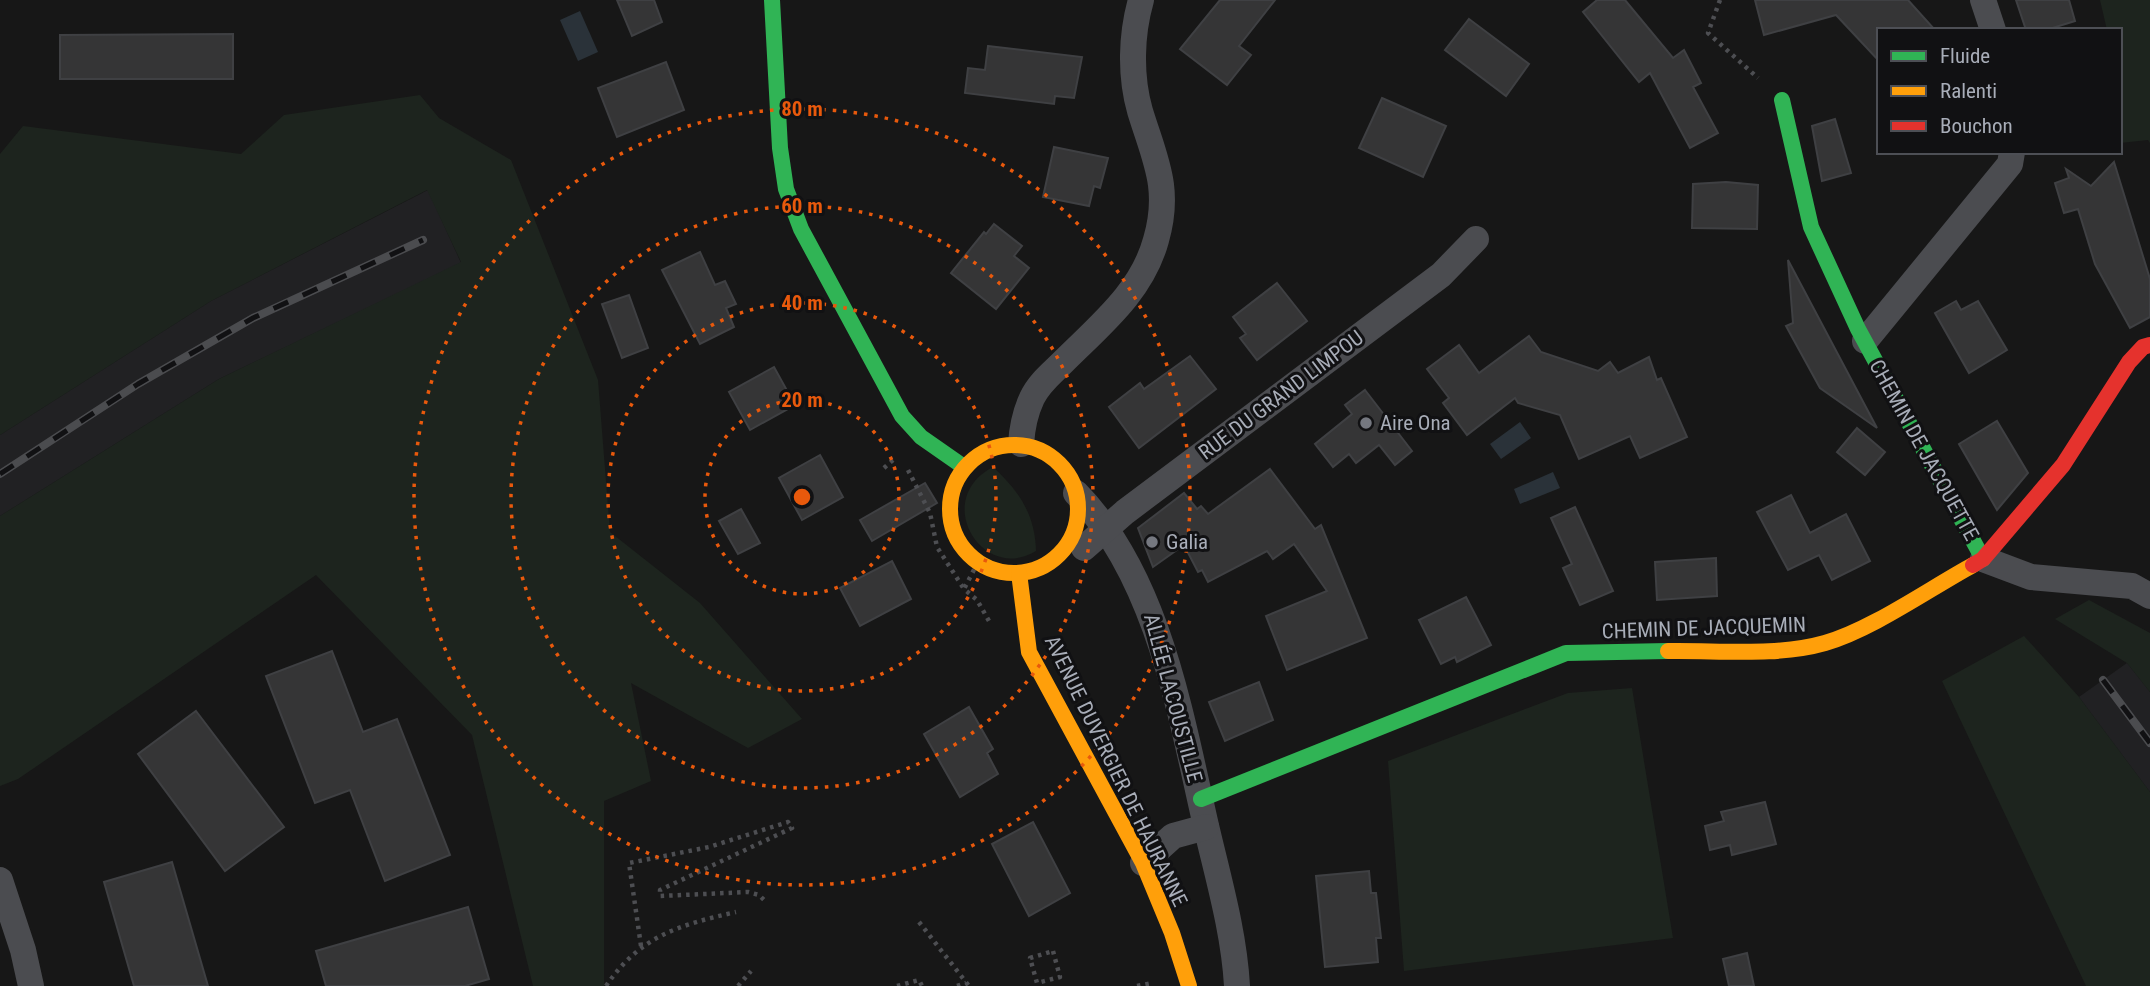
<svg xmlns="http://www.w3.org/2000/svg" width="2150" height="986" font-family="'Roboto Condensed',sans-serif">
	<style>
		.built { fill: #212123 }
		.green { fill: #1d241e }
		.water { fill: #2a3239 }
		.building { fill: #353536; stroke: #3f4043; stroke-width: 2 }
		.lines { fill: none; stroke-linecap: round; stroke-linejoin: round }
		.path { stroke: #4d4e52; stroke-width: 4.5; stroke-dasharray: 3.5 5; stroke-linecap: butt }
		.street { stroke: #4b4c50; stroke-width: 26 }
		.fast { stroke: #30b455; stroke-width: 16 }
		.slow { stroke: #ff9f0a; stroke-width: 16 }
		.jam { stroke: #e5322d; stroke-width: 16 }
		.rail-casing { stroke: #4b4c4f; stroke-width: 8 }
		.rail { stroke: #111113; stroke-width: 5; stroke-dasharray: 16; stroke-linecap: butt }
		.ring { fill: none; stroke: #e8590c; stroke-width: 3.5; stroke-dasharray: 3.5 7 }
		.poi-dot { fill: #757880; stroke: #111113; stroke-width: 2.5 }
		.labels { text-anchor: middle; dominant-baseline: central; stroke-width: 6; stroke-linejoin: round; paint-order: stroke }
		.street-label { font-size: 21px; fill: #a8adb8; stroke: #111113 }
		.poi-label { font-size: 21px; fill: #a8adb8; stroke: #111113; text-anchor: start }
		.centre { fill: #e8590c; stroke: #111113; stroke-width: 3.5 }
		.ring-label { font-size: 21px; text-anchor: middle; font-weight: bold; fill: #e8590c; stroke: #111113; stroke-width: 6; stroke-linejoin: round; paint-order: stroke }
	</style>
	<rect width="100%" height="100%" fill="#171717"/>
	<!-- built -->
	<g class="built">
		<polygon points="428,190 461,263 219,379 0,516 0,435 211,301"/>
		<polygon points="2127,663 2150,692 2150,792 2079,697"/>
	</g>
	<!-- green -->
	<g class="green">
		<polygon points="2100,0 2150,0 2150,143 2148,140 2120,143 2120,30 2107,30"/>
		<polygon points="420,95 439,118 511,160 598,380 610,532 700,603 802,719 748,748 631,683 651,781 604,801 604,986 533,986 472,735 316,575 18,779 0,786 0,516 219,379 461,262 427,190 211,301 0,435 0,154 23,126 241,154 284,115"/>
		<path d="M993,467c26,24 42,47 43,84 -54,33 -105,-52 -43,-84z"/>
		<polygon points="2089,600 2150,633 2150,692 2127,663 2055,619"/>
		<polygon points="2024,636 2079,697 2150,792 2150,986 2086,986 1942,681"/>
		<polygon points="1632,688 1673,938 1404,971 1388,761 1568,693"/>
	</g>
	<!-- water -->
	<g class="water">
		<polygon points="580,11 598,52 578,61 560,20"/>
		<polygon points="1520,422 1531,438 1501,459 1490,444"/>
		<polygon points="1553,472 1560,488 1520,504 1514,489"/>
	</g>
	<!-- building -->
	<g class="building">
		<polygon points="617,0 654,0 662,22 632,36"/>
		<polygon points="1220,0 1275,0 1239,46 1251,55 1227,85 1180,49"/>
		<polygon points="1597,0 1625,0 1673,58 1684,50 1701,83 1693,87 1718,133 1690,148 1650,73 1639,82 1583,12"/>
		<polygon points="1755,0 1908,0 1935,30 1879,30 1879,61 1836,15 1764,35"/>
		<polygon points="2016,0 2069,0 2075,21 2046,30 2026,30"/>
		<polygon points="1469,19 1529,64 1506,96 1445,50"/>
		<polygon points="233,34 233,79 60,79 60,35"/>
		<polygon points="988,46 1082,57 1074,98 1055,96 1054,104 965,93 968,68 985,70"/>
		<polygon points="666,62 684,110 617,137 598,88"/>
		<polygon points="1382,98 1446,126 1423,177 1359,148"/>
		<polygon points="1835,119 1851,173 1822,181 1812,126"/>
		<polygon points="1054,147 1108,158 1100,188 1094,186 1089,206 1043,197"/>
		<polygon points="2114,162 2150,279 2150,317 2130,328 2095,264 2078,209 2064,213 2055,183 2069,178 2066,169 2091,186"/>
		<polygon points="1726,182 1758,185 1757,229 1692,228 1693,184"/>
		<polygon points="994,224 1022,246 1014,256 1029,268 996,309 951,273 984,232 986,234"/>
		<polygon points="700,252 715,285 725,281 736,304 726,308 734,327 700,344 662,270"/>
		<polygon points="1788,260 1877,428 1820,388 1786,326 1793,323"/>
		<polygon points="1277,283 1307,321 1257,360 1240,338 1246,334 1233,317"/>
		<polygon points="629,295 648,348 622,358 602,304"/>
		<polygon points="1956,301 1961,310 1978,301 2007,350 1969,373 1935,313"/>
		<polygon points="1529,336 1541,352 1598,371 1610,362 1618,373 1649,357 1657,380 1661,378 1687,437 1640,458 1630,436 1579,459 1560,415 1518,403 1515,398 1467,435 1443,403 1449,398 1427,369 1459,345 1479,373"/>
		<polygon points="1190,356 1216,389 1139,448 1109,407 1140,383 1144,389"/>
		<polygon points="774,367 795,405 750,430 729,392"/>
		<polygon points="1365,390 1412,451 1395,465 1379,445 1356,463 1349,454 1333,467 1315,444 1352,414 1345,405"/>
		<polygon points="1997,421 2028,473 1997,510 1959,444"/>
		<polygon points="1857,428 1885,452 1865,475 1837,452"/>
		<polygon points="820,455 843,497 802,520 779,478"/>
		<polygon points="1270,469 1315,529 1321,525 1367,638 1287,670 1266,616 1327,591 1294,544 1273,559 1267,551 1208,582 1202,570 1198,572 1184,545 1153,567 1138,528 1184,493 1197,509 1201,506 1208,514"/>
		<polygon points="925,483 937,503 872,541 860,520"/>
		<polygon points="1791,495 1810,533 1846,514 1870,561 1832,580 1819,555 1788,570 1757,512"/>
		<polygon points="1575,507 1613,591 1580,605 1563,568 1572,564 1551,518"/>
		<polygon points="741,509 760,543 738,554 719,521"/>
		<polygon points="1716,558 1717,596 1657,600 1655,562"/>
		<polygon points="892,561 911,599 860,626 840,588"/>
		<polygon points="1466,597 1491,645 1457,662 1455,657 1441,664 1419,620"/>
		<polygon points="332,651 363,732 397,719 450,855 385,881 350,790 315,803 266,676"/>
		<polygon points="1259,682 1273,720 1225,741 1209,702"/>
		<polygon points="969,707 993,749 987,753 998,774 960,797 924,734"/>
		<polygon points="196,711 284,827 225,871 138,754"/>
		<polygon points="1765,802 1776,844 1732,855 1730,845 1710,850 1705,826 1724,821 1721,812"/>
		<polygon points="1033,822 1070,893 1029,916 992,844"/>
		<polygon points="172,862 208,986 134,986 104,882"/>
		<polygon points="1369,871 1371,893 1376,893 1381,938 1376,938 1378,962 1325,967 1316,876"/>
		<polygon points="468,907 489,979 465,986 326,986 316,951"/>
		<polygon points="1747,953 1754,986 1729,986 1723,959"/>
	</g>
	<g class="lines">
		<!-- path -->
		<g class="path">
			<polyline points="1720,0 1708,33 1758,78"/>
			<polyline points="884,468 894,459"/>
			<polyline points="908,470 930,513 937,547 964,589"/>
			<polyline points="978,562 964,589 977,600 989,621"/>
			<polyline points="919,922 969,986"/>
			<polyline points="641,946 629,863 709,847 788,822 792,828 660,890 660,896 748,892 759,895 767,903"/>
			<polygon points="1053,951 1060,977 1037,983 1030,958"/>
			<path d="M606,986c34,-50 73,-61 130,-74"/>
			<polyline points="738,986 751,971"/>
			<polyline points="897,986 919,980 922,986"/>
			<polyline points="957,986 966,983"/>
			<polyline points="1137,986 1152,983"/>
		</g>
		<!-- street -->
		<g class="street">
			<polyline points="1983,0 1993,30"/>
			<polyline points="1865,341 2010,164 2012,152"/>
			<path d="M1021,444c1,-16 4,-31 11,-46 7,-15 20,-25 31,-36 37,-37 79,-70 93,-122 15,-52 -1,-80 -16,-129 -10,-35 -9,-76 1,-111"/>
			<path d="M1076,493c83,84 105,225 131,337 12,51 27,103 30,156"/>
			<polyline points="1084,548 1125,512 1441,275 1476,239"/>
			<polyline points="1983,559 2031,577 2132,586 2150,596"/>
			<polyline points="1143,863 1173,836 1206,827"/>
			<polyline points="0,880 23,950 31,986"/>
		</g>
		<!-- fast -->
		<g class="fast">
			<polyline points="772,0 780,148 786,189 801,229 902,416 921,437 964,467"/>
			<polyline points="1782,100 1811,227 1858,329 1983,559"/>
			<polyline points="1201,799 1566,653 1668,651"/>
		</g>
		<!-- slow -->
		<g class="slow">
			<circle cx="1014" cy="509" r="64"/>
			<polyline points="1019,573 1029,652 1143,863 1172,933 1189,986"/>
			<path d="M1668,651c50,-1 108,6 157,-8 46,-13 104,-54 148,-78"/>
		</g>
		<!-- jam -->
		<polyline class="jam" points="1973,565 1983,559 2063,465 2129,362 2143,347 2150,345"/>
		<defs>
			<g id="rail">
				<polyline points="0,474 138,384 253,318 423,240"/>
				<polyline points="2103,680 2150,743"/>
			</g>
		</defs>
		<!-- rail casing -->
		<use href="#rail" class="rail-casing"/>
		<!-- rail -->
		<use href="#rail" class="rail"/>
	</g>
	<!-- distance rings -->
	<g class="ring">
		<circle cx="802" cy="497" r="97"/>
		<circle cx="802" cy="497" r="194"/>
		<circle cx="802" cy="497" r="291"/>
		<circle cx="802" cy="497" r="388"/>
	</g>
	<!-- markers -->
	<g class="poi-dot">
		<circle cx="1366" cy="423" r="7"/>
		<circle cx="1152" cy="542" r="7"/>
	</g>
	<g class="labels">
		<!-- street labels -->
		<g class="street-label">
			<text transform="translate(1281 395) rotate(-37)">RUE DU GRAND LIMPOU</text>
			<text transform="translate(1924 450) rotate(61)">CHEMIN DE JACQUETTE</text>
			<text transform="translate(1704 628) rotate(-2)">CHEMIN DE JACQUEMIN</text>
			<text transform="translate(1173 698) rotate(75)">ALLÉE LACOUSTILLE</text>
			<text transform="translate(1116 771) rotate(64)">AVENUE DUVERGIER DE HAURANNE</text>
		</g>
		<!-- poi labels -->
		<g class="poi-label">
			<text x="1380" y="423">Aire Ona</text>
			<text x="1166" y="542">Galia</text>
		</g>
	</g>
	<circle cx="802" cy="497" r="10" class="centre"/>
	<g class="ring-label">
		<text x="802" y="116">80 m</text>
		<text x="802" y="213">60 m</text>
		<text x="802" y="310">40 m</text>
		<text x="802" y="407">20 m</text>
	</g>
	<!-- legend -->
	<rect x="1877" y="28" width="245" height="126" fill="#111113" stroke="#4d4f55" stroke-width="2"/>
	<rect x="1891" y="51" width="35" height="10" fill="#30b455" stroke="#4d4f55" stroke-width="2"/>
	<text x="1940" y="63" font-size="21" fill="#a8adb8">Fluide</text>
	<rect x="1891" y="86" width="35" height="10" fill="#ff9f0a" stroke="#4d4f55" stroke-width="2"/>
	<text x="1940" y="98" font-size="21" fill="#a8adb8">Ralenti</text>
	<rect x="1891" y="121" width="35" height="10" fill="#e5322d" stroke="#4d4f55" stroke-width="2"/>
	<text x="1940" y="133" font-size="21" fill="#a8adb8">Bouchon</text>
</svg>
